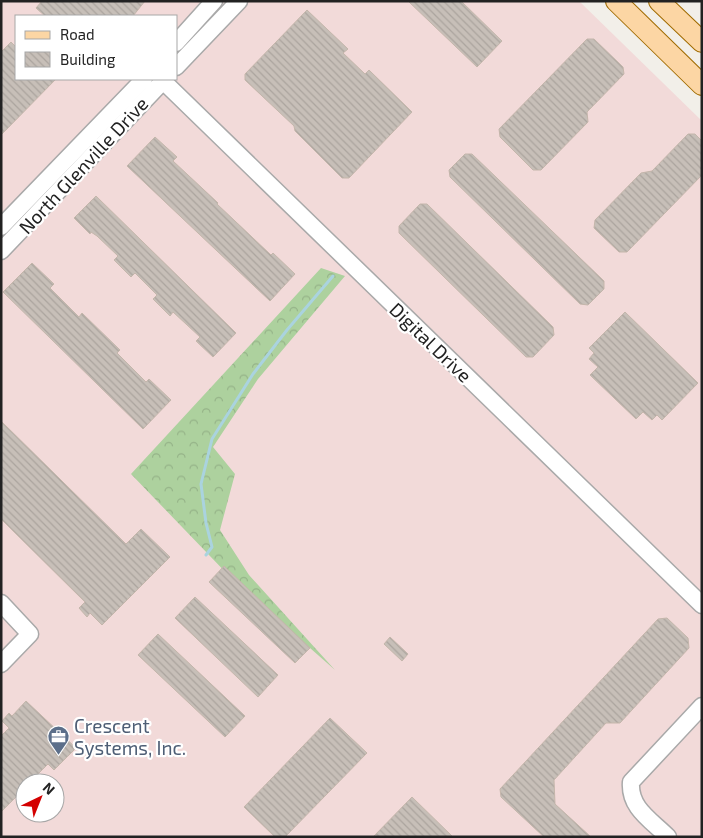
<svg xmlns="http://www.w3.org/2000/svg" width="703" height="838" font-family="'Exo 2',sans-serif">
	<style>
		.commercial { fill: #f2dad9; fill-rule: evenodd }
		.forest { fill: url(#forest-crowns) }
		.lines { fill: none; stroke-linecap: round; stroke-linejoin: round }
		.stream { stroke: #aad3df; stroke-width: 3 }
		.building { fill: url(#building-back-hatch); stroke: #c4b6ab }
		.minor-casing { stroke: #a9a9a9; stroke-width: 19 }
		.major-casing { stroke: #a06b00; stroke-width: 22 }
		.minor { stroke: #fff; stroke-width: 16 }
		.major { stroke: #fcd6a4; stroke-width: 20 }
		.labels { text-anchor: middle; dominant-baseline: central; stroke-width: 4.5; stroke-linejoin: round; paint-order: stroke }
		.street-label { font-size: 19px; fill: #222; stroke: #fff }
		.service-label { font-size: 19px; fill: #4e5e75; stroke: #fff; text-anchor: start }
	</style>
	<defs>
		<pattern id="forest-crowns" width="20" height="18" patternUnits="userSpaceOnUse" patternTransform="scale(1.25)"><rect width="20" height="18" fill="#add19e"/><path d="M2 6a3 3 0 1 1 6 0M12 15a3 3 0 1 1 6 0" fill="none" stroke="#95b388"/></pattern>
		<pattern id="building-back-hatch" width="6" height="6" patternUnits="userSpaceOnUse" patternTransform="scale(1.25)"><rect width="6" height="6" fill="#c7bfb8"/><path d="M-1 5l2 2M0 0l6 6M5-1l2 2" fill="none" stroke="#aba49e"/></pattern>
	</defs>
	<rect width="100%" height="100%" fill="#f2efe9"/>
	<!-- commercial -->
	<path class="commercial" d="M1,1h578l123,120v716h-701zM16,16h160v63h-160zM25,783h30v30h-30z"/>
	<!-- forest -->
	<polygon class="forest" points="321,268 345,276 258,379 213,447 235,474 220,530 249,575 335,670 235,582 131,474"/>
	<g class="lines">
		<!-- stream -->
		<polyline class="stream" points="206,555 212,547 206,523 201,484 212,439 253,374 287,330 333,276"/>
	</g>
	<!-- building -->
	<g class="building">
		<polygon points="42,1 145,1 133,16 45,16 36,8"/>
		<polygon points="408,1 461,1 502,41 477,67"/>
		<polygon points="307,10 348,49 343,53 365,74 369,70 412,112 349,178 342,178 295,131 294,126 245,80 245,74"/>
		<polygon points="587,39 594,39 623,67 624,74 587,112 588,122 541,170 533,170 500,137 499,129"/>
		<polygon points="11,42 16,47 16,79 56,79 1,135 1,52"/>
		<polygon points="688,134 695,134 702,141 702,175 627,252 619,252 594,228 595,220 641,173 652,171"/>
		<polygon points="155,137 177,157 173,161 218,203 217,204 271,255 273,253 295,274 270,301 127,166"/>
		<polygon points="465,154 472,154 604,281 604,289 588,305 580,304 450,177 449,170"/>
		<polygon points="96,196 236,333 213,357 196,341 200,337 173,312 170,316 153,299 157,295 135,273 131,277 114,260 118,256 97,236 91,232 90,234 74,218"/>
		<polygon points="420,204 427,204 553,327 554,335 533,357 526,357 399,233 399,226"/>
		<polygon points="32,263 54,284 50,288 79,317 82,313 120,350 117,353 146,382 149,379 171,400 143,429 3,292"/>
		<polygon points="625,312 698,383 662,420 657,415 652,420 643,412 636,419 590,375 598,367 589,359 594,353 589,348"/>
		<polygon points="1,421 126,544 141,529 170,557 102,625 90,613 87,617 79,608 85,602 1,519"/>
		<polygon points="224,566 310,648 295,663 209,582"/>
		<polygon points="195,597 278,675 258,697 175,618"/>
		<polygon points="667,618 688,638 689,648 620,723 606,723 554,780 555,804 591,837 544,837 501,797 500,789 658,619"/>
		<polygon points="158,634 245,716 225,737 138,655"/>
		<polygon points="390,637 408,654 402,661 384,644"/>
		<polygon points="26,701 76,748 54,770 48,764 29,783 25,783 25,788 1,812 1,736 9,728 2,721 9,713 12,716"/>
		<polygon points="330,718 367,753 285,837 275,837 244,807"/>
		<polygon points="412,797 453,837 373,837"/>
	</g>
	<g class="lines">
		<defs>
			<g id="minor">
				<polyline points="176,43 214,1"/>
				<polyline points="176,67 239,1"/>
				<polyline points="161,79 702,605"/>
				<polyline points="1,227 144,79"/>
				<polyline points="1,251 165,79"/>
				<polyline points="1,603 30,634 1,664"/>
				<path d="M668,837c-17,-17 -39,-29 -37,-55l71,-76"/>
			</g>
			<g id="major">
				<polyline points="616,1 702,85"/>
				<polyline points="659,1 702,42"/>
			</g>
		</defs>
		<!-- minor casing -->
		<use href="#minor" class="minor-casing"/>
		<!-- major casing -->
		<use href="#major" class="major-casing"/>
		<!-- minor -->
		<use href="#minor" class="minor"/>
		<!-- major -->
		<use href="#major" class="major"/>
	</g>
	<!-- icons -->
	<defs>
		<symbol id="office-pin" viewBox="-11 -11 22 30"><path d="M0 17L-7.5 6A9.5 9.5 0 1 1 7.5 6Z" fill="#5c6f8a" stroke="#fff"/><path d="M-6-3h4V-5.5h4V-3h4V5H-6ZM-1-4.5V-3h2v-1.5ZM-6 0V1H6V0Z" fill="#fff"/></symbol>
	</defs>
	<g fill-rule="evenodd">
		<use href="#office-pin" x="46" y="724" width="25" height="34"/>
	</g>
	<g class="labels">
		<!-- street labels -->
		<g class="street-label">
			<text transform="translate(83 165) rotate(-47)">North Glenville Drive</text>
			<text transform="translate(431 342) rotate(44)">Digital Drive</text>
		</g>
		<!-- service labels -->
		<g class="service-label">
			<text x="74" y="725">Crescent<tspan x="74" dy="22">Systems, Inc.</tspan></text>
		</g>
	</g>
	<!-- border -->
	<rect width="703" height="838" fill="none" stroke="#222222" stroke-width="5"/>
	<!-- legend -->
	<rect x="15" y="15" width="162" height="65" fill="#ffffff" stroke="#a7a7a7"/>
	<rect x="25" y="31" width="25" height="8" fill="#fcd6a4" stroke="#a7a7a7"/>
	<text x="60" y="40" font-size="15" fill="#222222">Road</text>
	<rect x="25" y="52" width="25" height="15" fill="url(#building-back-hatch)" stroke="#a7a7a7"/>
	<text x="60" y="65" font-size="15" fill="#222222">Building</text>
	<!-- north arrow -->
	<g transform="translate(40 798) rotate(43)"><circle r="24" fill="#ffffff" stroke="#a7a7a7"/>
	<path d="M0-4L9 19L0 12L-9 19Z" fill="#d40000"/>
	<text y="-8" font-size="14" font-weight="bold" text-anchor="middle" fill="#222222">N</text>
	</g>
</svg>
